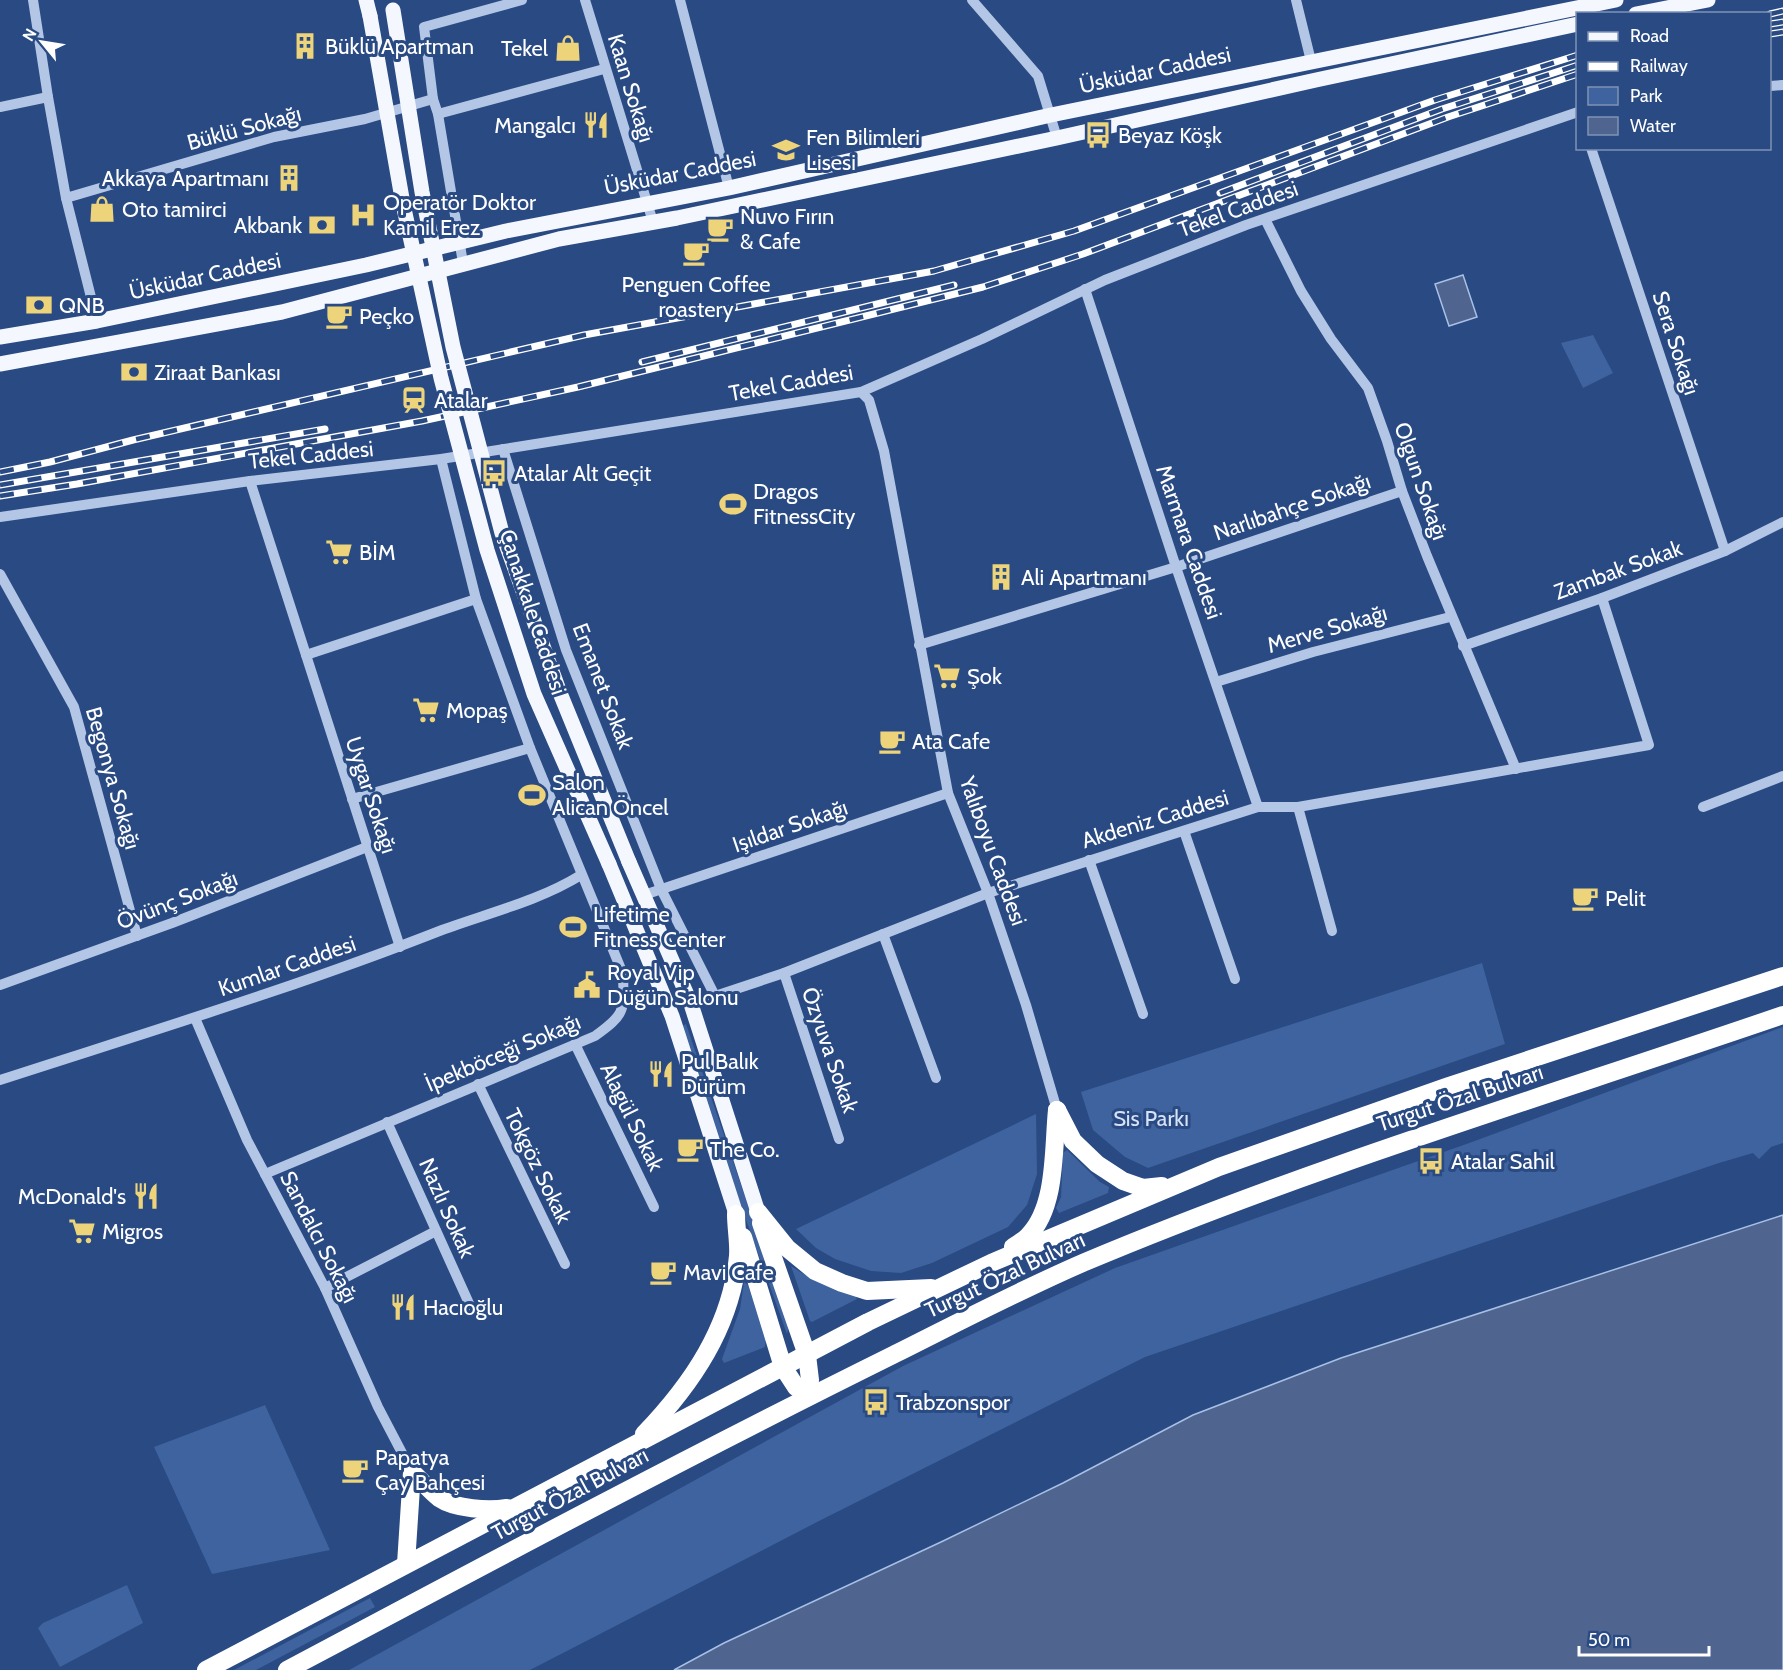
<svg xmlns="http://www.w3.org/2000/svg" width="1783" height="1670" font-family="Cabin,sans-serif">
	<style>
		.green { fill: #3e639f }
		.water { fill: #4f658f; stroke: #a8c0e6; stroke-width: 1.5 }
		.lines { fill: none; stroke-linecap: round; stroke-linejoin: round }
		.minor { stroke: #b3c6e6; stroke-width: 10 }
		.major { stroke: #f4f7fd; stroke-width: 15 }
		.highway { stroke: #fff; stroke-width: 18 }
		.rail-casing { stroke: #fff; stroke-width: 7 }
		.rail { stroke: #294a83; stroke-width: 4.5; stroke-dasharray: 14; stroke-linecap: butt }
		.major-bridge { stroke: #f4f7fd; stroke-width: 15 }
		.labels { text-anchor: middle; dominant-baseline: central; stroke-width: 6; stroke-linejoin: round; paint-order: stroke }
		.poi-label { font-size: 22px; fill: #fff; stroke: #294a83; text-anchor: start }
		.street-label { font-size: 22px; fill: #fff; stroke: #294a83 }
		.park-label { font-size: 22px; fill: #d6e2f5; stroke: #294a83 }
	</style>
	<rect width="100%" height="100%" fill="#294a83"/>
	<!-- green -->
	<g class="green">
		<polygon points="1593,335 1613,373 1583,388 1561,343"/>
		<polygon points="1482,963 1505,1044 1148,1168 1125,1157 1093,1130 1081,1092"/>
		<polygon points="686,1024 789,1325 787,1334 732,1181 680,1027"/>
		<polygon points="1783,1027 1783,1143 1771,1147 1759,1159 1753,1153 1719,1163 1145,1357 821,1520 530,1670 349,1670 903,1366 1115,1268 1472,1142"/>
		<polygon points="1036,1114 1037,1174 1027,1205 1008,1227 932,1263 901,1273 871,1271 835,1259 816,1248 796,1229"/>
		<polygon points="1067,1150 1100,1182 1109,1187 1108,1193 1059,1213 1056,1208 1061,1197 1063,1153"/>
		<path d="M791,1266c21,14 40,23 64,28l2,5 -45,23 -2,-1z"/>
		<polygon points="744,1282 748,1285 766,1339 765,1347 724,1363 722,1359 740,1309"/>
		<polygon points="265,1405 330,1550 212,1574 154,1447"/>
		<polygon points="127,1585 143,1623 60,1667 38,1628 43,1623"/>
		<polygon points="370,1598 375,1607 256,1670 234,1670"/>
	</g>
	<!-- water -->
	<g class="water">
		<polygon points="1463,275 1477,317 1449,326 1435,284"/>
		<polygon points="1783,1215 1783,1670 674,1670 724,1643 941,1542 1063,1483 1193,1415 1341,1358"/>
	</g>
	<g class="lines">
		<!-- minor -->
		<g class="minor">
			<polyline points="33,0 48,97 66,198 97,321"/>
			<polyline points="585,0 653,222"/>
			<polyline points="680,0 729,188"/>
			<polyline points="972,0 1038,76 1057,138"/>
			<polyline points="1296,0 1311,61"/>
			<polyline points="1770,86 1783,85"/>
			<polyline points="0,107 48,97"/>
			<polyline points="438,114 604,69"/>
			<polyline points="1591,148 1725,551"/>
			<polyline points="66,198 274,137 365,119 433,99"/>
			<polyline points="1265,219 1301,291 1331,339 1368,388 1387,441 1402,491 1427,556 1516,769"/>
			<polyline points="463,263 438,114 433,99 424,27 522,0"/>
			<polyline points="1085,289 1176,567 1258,807"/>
			<polyline points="861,392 869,400 884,451 948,793 988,893 1026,1005 1057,1110"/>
			<polyline points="503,449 566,650 661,889 715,996"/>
			<polyline points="250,481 400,947"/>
			<polyline points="0,517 250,481 441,459 861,392 982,339 1105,280 1246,225 1578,112"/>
			<polyline points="0,574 74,707 137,936"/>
			<polyline points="919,645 1176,567 1402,491"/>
			<polyline points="1463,646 1602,598 1725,551 1783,522"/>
			<polyline points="306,655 476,599"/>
			<polyline points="1216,682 1313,652 1450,617"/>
			<polyline points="352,799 530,748"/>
			<polyline points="1298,807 1332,931"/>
			<polyline points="1703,807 1783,776"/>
			<polyline points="1184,831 1235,979"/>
			<polyline points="1089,860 1143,1014"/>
			<polyline points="644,895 948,793"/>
			<polyline points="883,934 936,1078"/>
			<polyline points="784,973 839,1139"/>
			<polyline points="0,985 172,923 367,847"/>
			<polyline points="691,1004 784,973 988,893 1258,807 1298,807 1649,745 1602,598"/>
			<polyline points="195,1018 247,1140 325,1288 378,1407 412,1472"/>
			<polyline points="575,1044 654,1207"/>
			<path d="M0,1080c148,-48 297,-93 442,-150 46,-17 97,-29 139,-55"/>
			<polyline points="478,1084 565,1264"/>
			<polyline points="387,1122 472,1310"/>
			<path d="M265,1174l330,-138c31,-22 29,-25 28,-62l-93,-226 -54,-149 -35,-140"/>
			<polyline points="325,1288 436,1231"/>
		</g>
		<!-- major -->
		<g class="major">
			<polyline points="366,0 370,16"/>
			<polyline points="1636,14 1708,0"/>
			<polyline points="0,337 97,321 366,265 506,231 729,188 1051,115 1616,0"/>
			<polyline points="0,364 282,312 559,239 677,218 1057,138 1316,80 1578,24"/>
			<polyline points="629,862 691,1004 758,1212"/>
			<polyline points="609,864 672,1016 736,1214"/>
		</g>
		<!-- highway -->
		<g class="highway">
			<polyline points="1057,1110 1073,1141 1097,1164 1123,1181 1143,1188 1162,1186"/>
			<polyline points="758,1212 787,1248 815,1271 842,1283 867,1291 931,1288"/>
			<polyline points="761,1223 807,1355 810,1380 808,1396"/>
			<polyline points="743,1237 783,1367 796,1387 808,1396"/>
			<path d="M1013,1247c5,-3 11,-7 15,-11 29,-29 25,-88 29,-126"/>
			<path d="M644,1434c48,-50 87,-107 94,-178 1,-13 -2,-28 -2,-42"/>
			<path d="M412,1472c9,8 17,18 27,26 16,11 50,13 68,10"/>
			<polyline points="406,1564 412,1472"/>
			<polyline points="206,1670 868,1322 991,1263 1219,1167 1446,1087 1783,976"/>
			<path d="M287,1670c201,-107 402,-214 606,-315 64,-32 127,-65 192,-93 228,-96 465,-167 698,-247"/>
		</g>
		<defs>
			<g id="rail">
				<polyline points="1770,14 1783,11"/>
				<polyline points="1770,24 1783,22"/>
				<polyline points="1770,34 1783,32"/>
				<polyline points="1220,193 1442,109 1578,65"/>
				<polyline points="642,362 954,285"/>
				<polyline points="0,472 50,462 133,440 584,335 934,271 1074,231 1435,100 1578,55"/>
				<polyline points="0,485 325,429"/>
				<polyline points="0,496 77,484 422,421 578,387 983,287 1083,254 1448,117 1578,74"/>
			</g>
		</defs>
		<!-- rail casing -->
		<use href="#rail" class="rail-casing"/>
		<!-- rail -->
		<use href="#rail" class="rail"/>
		<!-- major-bridge -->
		<g class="major-bridge">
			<polyline points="393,10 422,192 453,347 502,533 560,693 629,862"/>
			<polyline points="370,16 403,204 441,378 487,550 534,694 609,864"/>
		</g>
	</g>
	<!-- icons -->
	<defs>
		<symbol id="building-bare" viewBox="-9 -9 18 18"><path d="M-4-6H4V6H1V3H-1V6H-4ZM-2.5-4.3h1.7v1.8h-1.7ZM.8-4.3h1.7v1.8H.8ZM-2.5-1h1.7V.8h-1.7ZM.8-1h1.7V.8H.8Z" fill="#edd47a" stroke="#294a83" stroke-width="2.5" paint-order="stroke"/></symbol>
		<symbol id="shop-bare" viewBox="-9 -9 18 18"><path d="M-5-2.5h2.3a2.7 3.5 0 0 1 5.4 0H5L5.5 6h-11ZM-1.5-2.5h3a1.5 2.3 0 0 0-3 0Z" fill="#edd47a" stroke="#294a83" stroke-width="2.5" paint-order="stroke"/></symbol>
		<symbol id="restaurant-bare" viewBox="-9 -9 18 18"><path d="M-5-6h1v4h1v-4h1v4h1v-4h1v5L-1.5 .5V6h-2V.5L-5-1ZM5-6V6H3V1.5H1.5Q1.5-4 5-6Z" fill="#edd47a" stroke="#294a83" stroke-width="2.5" paint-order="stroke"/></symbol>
		<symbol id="bus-bare" viewBox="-9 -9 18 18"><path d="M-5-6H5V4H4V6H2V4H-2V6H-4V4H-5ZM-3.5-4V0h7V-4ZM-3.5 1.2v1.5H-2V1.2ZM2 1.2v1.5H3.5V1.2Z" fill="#edd47a" stroke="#294a83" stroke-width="2.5" paint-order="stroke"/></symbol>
		<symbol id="school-bare" viewBox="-9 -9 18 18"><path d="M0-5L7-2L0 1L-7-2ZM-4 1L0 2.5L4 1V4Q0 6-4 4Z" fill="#edd47a" stroke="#294a83" stroke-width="2.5" paint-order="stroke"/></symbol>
		<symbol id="hospital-bare" viewBox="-9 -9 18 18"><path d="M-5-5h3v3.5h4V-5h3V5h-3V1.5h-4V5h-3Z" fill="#edd47a" stroke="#294a83" stroke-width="2.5" paint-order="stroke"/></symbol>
		<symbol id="bank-bare" viewBox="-9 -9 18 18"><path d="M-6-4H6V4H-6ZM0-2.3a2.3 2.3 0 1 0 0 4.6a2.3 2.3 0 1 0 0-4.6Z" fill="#edd47a" stroke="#294a83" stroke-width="2.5" paint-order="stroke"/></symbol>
		<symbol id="cafe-bare" viewBox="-9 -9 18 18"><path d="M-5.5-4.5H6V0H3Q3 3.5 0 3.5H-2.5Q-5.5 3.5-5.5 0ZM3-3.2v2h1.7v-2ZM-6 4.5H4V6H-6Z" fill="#edd47a" stroke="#294a83" stroke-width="2.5" paint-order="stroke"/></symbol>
		<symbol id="station-bare" viewBox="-9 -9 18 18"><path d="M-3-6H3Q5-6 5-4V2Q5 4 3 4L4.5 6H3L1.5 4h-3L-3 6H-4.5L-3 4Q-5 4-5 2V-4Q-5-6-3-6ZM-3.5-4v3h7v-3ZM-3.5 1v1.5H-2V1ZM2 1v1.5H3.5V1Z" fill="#edd47a" stroke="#294a83" stroke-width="2.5" paint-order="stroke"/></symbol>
		<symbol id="stadium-bare" viewBox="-9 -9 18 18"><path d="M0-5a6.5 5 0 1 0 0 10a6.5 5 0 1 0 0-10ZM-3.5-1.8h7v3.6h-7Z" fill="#edd47a" stroke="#294a83" stroke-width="2.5" paint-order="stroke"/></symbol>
		<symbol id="supermarket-bare" viewBox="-9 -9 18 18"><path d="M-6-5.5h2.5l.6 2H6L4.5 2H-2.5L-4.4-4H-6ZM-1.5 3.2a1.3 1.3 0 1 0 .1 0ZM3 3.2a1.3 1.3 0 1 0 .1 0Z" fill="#edd47a" stroke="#294a83" stroke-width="2.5" paint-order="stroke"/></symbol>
		<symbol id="civic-bare" viewBox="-9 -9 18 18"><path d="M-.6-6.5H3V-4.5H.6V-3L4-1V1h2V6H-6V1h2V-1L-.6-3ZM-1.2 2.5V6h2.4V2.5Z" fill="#edd47a" stroke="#294a83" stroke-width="2.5" paint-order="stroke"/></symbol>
	</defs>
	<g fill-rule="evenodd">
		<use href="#building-bare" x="286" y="27" width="38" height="38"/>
		<use href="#shop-bare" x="549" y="29" width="38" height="38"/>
		<use href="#restaurant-bare" x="577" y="106" width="38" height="38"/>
		<use href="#bus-bare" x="1079" y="116" width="38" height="38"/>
		<use href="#school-bare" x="767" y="131" width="38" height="38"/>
		<use href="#building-bare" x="270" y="159" width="38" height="38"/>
		<use href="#shop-bare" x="83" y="190" width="38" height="38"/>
		<use href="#hospital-bare" x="344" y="196" width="38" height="38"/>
		<use href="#bank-bare" x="303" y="206" width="38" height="38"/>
		<use href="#cafe-bare" x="701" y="210" width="38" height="38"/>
		<use href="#cafe-bare" x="677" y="234" width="38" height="38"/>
		<use href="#bank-bare" x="20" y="286" width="38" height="38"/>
		<use href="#cafe-bare" x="320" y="297" width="38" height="38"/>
		<use href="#bank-bare" x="115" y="353" width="38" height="38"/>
		<use href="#station-bare" x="395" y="381" width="38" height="38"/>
		<use href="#bus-bare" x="475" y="454" width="38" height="38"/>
		<use href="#stadium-bare" x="714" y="485" width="38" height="38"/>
		<use href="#supermarket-bare" x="320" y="533" width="38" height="38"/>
		<use href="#building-bare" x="982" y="558" width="38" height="38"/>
		<use href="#supermarket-bare" x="928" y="657" width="38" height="38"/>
		<use href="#supermarket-bare" x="407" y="691" width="38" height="38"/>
		<use href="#cafe-bare" x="873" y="722" width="38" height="38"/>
		<use href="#stadium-bare" x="513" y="776" width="38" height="38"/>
		<use href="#cafe-bare" x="1566" y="879" width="38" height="38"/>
		<use href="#stadium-bare" x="554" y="908" width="38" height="38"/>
		<use href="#civic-bare" x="568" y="966" width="38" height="38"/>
		<use href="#restaurant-bare" x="642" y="1055" width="38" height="38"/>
		<use href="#cafe-bare" x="671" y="1130" width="38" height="38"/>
		<use href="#bus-bare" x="1412" y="1142" width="38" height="38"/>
		<use href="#restaurant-bare" x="127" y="1177" width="38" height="38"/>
		<use href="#supermarket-bare" x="63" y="1212" width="38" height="38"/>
		<use href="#cafe-bare" x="644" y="1253" width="38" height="38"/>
		<use href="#restaurant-bare" x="384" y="1288" width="38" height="38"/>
		<use href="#bus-bare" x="857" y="1383" width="38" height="38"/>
		<use href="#cafe-bare" x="336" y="1451" width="38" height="38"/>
	</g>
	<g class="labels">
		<!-- poi labels -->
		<g class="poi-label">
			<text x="325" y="46">Büklü Apartman</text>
			<text x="548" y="48" text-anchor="end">Tekel</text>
			<text x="576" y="125" text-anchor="end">Mangalcı</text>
			<text x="1118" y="135">Beyaz Köşk</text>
			<text x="806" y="137">Fen Bilimleri<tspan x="806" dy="25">Lisesi</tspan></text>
			<text x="269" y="178" text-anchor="end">Akkaya Apartmanı</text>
			<text x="383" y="202">Operatör Doktor<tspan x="383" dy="25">Kamil Erez</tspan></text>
			<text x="122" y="209">Oto tamirci</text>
			<text x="740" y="216">Nuvo Fırın<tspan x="740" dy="25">&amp; Cafe</tspan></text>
			<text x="302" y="225" text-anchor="end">Akbank</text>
			<text x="696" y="284" text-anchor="middle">Penguen Coffee<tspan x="696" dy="25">roastery</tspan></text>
			<text x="59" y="305">QNB</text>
			<text x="359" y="316">Peçko</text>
			<text x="154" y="372">Ziraat Bankası</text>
			<text x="434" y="400">Atalar</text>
			<text x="514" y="473">Atalar Alt Geçit</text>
			<text x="753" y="491">Dragos<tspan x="753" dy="25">FitnessCity</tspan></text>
			<text x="359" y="552">BİM</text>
			<text x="1021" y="577">Ali Apartmanı</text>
			<text x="967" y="676">Şok</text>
			<text x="446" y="710">Mopaş</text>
			<text x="912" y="741">Ata Cafe</text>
			<text x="552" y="782">Salon<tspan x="552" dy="25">Alican Öncel</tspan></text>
			<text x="1605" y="898">Pelit</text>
			<text x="593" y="914">Lifetime<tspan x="593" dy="25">Fitness Center</tspan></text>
			<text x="607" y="972">Royal Vip<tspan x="607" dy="25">Düğün Salonu</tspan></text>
			<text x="681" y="1061">Pul Balık<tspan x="681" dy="25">Dürüm</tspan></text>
			<text x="710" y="1149">The Co.</text>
			<text x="1451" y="1161">Atalar Sahil</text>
			<text x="126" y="1196" text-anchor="end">McDonald's</text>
			<text x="102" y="1231">Migros</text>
			<text x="683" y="1272">Mavi Cafe</text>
			<text x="423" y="1307">Hacıoğlu</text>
			<text x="896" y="1402">Trabzonspor</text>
			<text x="375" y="1457">Papatya<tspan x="375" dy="25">Çay Bahçesi</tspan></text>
		</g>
		<!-- street labels -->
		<g class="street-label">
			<text transform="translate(1155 70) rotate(-12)">Üsküdar Caddesi</text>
			<text transform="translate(631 88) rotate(73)">Kaan Sokağı</text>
			<text transform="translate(244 128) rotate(-15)">Büklü Sokağı</text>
			<text transform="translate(680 173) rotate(-11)">Üsküdar Caddesi</text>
			<text transform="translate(1238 209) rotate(-20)">Tekel Caddesi</text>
			<text transform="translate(205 276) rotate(-12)">Üsküdar Caddesi</text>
			<text transform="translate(1676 343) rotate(72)">Sera Sokağı</text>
			<text transform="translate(791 383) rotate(-10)">Tekel Caddesi</text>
			<text transform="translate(311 455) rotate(-6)">Tekel Caddesi</text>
			<text transform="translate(1421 481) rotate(71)">Olgun Sokağı</text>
			<text transform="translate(1292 507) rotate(-19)">Narlıbahçe Sokağı</text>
			<text transform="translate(1189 542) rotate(71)">Marmara Caddesi</text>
			<text transform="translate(1618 570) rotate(-20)">Zambak Sokak</text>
			<text transform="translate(533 612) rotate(72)">Çanakkale Caddesi</text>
			<text transform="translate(1327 629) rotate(-16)">Merve Sokağı</text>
			<text transform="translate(603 686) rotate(69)">Emanet Sokak</text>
			<text transform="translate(113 778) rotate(74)">Begonya Sokağı</text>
			<text transform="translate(371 795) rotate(72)">Uygar Sokağı</text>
			<text transform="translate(1155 819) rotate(-17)">Akdeniz Caddesi</text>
			<text transform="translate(790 826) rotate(-19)">Işıldar Sokağı</text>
			<text transform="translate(993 851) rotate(70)">Yalıboyu Caddesi</text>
			<text transform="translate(177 900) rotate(-21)">Övünç Sokağı</text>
			<text transform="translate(287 966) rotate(-19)">Kumlar Caddesi</text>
			<text transform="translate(830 1050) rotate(71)">Özyuva Sokak</text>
			<text transform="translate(503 1053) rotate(-23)">İpekböceği Sokağı</text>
			<text transform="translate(1460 1098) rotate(-18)">Turgut Özal Bulvarı</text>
			<text transform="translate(632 1117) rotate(64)">Alagül Sokak</text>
			<text transform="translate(538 1166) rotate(64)">Tokgöz Sokak</text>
			<text transform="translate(447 1208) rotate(66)">Nazlı Sokak</text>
			<text transform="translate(319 1237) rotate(63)">Sandalcı Sokağı</text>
			<text transform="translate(1005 1275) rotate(-25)">Turgut Özal Bulvarı</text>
			<text transform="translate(570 1494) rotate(-28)">Turgut Özal Bulvarı</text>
		</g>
		<!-- park labels -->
		<g class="park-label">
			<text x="1151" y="1118">Sis Parkı</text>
		</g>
	</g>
	<!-- legend -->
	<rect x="1576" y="12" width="195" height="138" fill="#294a83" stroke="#7f92b5" stroke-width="1.5"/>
	<rect x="1588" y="32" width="30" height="9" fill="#f4f7fd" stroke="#7f92b5" stroke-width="1.5"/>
	<text x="1630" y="42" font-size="18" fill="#ffffff">Road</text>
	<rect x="1588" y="62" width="30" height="9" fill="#ffffff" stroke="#7f92b5" stroke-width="1.5"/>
	<text x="1630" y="72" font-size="18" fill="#ffffff">Railway</text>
	<rect x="1588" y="87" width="30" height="18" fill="#3e639f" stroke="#7f92b5" stroke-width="1.5"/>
	<text x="1630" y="102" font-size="18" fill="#ffffff">Park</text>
	<rect x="1588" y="117" width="30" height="18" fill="#4f658f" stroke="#7f92b5" stroke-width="1.5"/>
	<text x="1630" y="132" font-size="18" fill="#ffffff">Water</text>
	<!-- north arrow -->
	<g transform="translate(42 42) rotate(300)" stroke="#294a83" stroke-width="4.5" paint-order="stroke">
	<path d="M0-4.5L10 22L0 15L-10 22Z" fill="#ffffff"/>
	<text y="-9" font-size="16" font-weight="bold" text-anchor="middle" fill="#ffffff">N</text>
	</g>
	<!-- scale -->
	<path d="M1579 1646v9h130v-9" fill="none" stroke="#ffffff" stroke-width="3"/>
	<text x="1588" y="1646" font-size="18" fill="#ffffff" stroke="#294a83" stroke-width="4.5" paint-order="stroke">50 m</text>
</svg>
